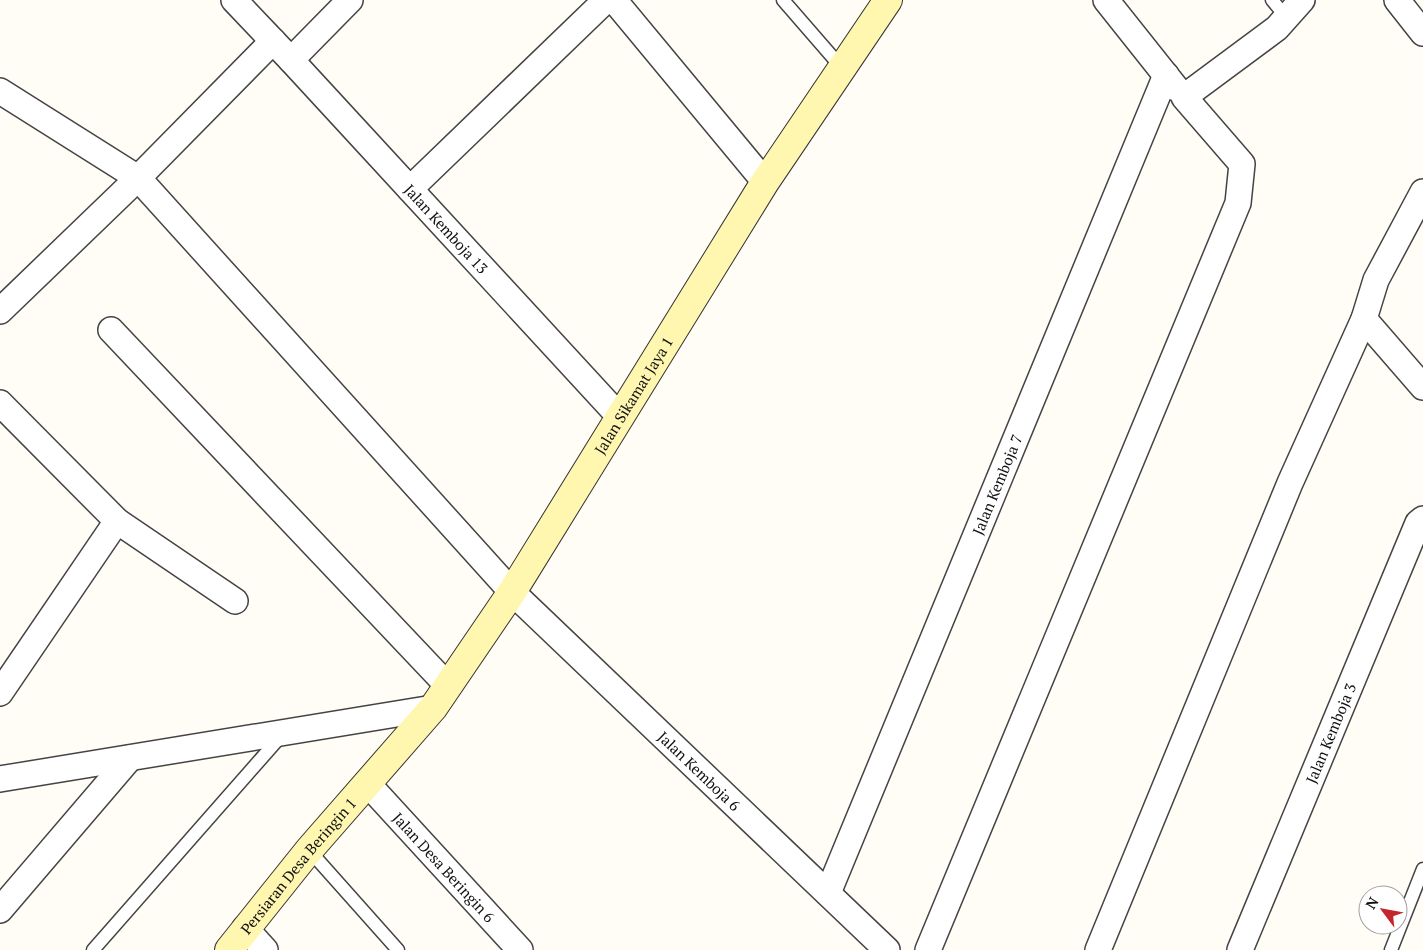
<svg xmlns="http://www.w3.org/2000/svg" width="1423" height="950" font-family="'PT Serif',serif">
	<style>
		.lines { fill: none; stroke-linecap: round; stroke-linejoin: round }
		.lane-casing { stroke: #444; stroke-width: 15 }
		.street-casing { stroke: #444; stroke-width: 28 }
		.secondary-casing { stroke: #333; stroke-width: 30 }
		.lane { stroke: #fff; stroke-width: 12 }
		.street { stroke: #fff; stroke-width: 25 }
		.secondary { stroke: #fff6b0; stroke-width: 28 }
		.labels { text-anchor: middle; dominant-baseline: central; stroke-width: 5; stroke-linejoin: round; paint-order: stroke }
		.street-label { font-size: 15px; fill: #111; stroke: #fff }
	</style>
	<rect width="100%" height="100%" fill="#fffdf5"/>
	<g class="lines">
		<defs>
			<g id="lane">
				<polyline points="783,0 842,68"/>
				<polyline points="1272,0 1287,18"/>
				<polyline points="309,850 398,950"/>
				<polyline points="93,950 281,736"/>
				<polyline points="1391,950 1423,869"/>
			</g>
			<g id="street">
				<path id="s1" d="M234,0l57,60 328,356"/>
				<polyline points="614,0 765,182"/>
				<polyline points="1106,0 1176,88"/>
				<polyline points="1397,0 1423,33"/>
				<polyline points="291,60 350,0"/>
				<path id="s2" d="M0,91l138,87 374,414 375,358"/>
				<polyline points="410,189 606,0"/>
				<polyline points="1423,192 1376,280 1364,319 1423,387"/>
				<polyline points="0,311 138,178 273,41"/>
				<polyline points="111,330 448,686"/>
				<polyline points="0,403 117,521 235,601"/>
				<polyline points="0,693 117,521"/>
				<polyline points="0,779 433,708"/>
				<path id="s3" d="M367,783l153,167"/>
				<path id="s4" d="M828,893l338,-818"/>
				<polyline points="0,910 130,758"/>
				<polyline points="245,928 265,950"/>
				<polyline points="928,950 1238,203 1242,164 1184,97 1277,28 1302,0"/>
				<polyline points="1098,950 1290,483 1364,319"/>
				<path id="s5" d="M1240,950l178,-427 5,-4"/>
			</g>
			<g id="secondary">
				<path id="s6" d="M229,950l80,-100 124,-142 79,-116 253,-410 123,-182"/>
			</g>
		</defs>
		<!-- lane casing -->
		<use href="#lane" class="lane-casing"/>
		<!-- street casing -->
		<use href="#street" class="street-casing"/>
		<!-- secondary casing -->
		<use href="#secondary" class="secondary-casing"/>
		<!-- lane -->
		<use href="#lane" class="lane"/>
		<!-- street -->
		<use href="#street" class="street"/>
		<!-- secondary -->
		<use href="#secondary" class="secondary"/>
	</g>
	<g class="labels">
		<!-- street labels -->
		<g class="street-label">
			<text stroke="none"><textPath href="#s1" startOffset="312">Jalan Kemboja 13</textPath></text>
			<text stroke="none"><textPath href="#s6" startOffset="688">Jalan Sikamat Jaya 1</textPath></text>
			<text stroke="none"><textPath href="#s4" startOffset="442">Jalan Kemboja 7</textPath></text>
			<text stroke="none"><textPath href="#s5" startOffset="235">Jalan Kemboja 3</textPath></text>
			<text stroke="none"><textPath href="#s2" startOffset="980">Jalan Kemboja 6</textPath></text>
			<text stroke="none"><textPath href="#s6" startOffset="109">Persiaran Desa Beringin 1</textPath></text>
			<text stroke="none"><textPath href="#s3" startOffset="114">Jalan Desa Beringin 6</textPath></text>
		</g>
	</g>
	<!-- north arrow -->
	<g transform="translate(1383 910) rotate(302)"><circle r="24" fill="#ffffff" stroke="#a0a0a0"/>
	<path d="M0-4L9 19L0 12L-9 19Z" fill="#c4262e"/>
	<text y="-8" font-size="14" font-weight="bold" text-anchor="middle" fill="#111111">N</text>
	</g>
</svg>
